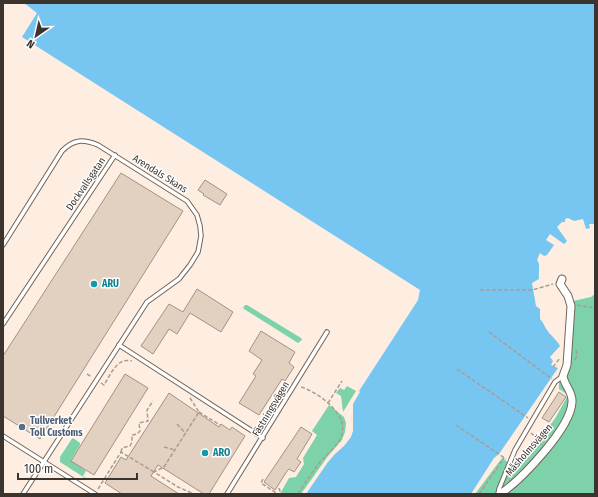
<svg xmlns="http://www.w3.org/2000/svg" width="598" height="497" font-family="'Fira Sans Condensed',sans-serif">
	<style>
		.green { fill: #7dd2aa }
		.water { fill: #77c6f2 }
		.building { fill: #e2d1c1; stroke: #a29283 }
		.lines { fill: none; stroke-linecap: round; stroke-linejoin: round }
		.lane-casing { stroke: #736456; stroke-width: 5.5 }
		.street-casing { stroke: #736456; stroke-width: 9 }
		.path { stroke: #a89d93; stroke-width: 1.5; stroke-dasharray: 4 2; stroke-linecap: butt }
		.lane { stroke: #fff; stroke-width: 3.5 }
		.street { stroke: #fff; stroke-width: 7 }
		.culture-dot { fill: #0f9aa8; stroke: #fefefe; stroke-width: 1.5 }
		.service-dot { fill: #5c6f8a; stroke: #fefefe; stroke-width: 1.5 }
		.labels { text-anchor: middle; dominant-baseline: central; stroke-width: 3; stroke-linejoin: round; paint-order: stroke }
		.street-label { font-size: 10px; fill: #3b342e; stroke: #fefefe }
		.culture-label { font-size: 10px; font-weight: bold; fill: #0d838f; stroke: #fefefe; text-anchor: start }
		.service-label { font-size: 10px; font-weight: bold; fill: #4e5e75; stroke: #fefefe; text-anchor: start }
	</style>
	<rect width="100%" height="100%" fill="#fdeee1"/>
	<!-- green -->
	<g class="green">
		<polygon points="595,294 595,494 475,494 502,458 518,469 556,417 568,395 559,389 559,382 567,377 573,301 591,297"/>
		<polygon points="245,305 247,305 301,338 302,340 298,343 244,309 243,308"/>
		<polygon points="347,386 356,391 343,412 341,396 336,393 340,388 344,390"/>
		<polygon points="329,405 344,417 346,423 345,432 342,440 328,456 301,494 280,494 289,478 296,477 304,464 303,458 317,435 312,431"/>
		<polygon points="73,438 80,443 80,445 71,460 86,471 83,476 86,478 85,478 60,462 60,457 71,440"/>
	</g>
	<!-- water -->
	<path class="water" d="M24,3h571v221h-6l1,4 -4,1 -3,-10 -9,2 -6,-3 -3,1v3h-3l-5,5 10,14 -3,3 -14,-10 -4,6 8,5 -7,10 -3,1 -4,-3 -3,7c4,5 1,13 2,19l-7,4 4,23 4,3v10c4,4 4,7 7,11 4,6 10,10 13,16l-10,11 3,4 -2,4 7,3 -59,86 -5,4 -23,36h-165l22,-32 7,-8 9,-8 7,-9 2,-6v-27l7,-12 -1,-1 59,-91 2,-10 -398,-253 15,-24z"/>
	<!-- building -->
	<g class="building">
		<polygon points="121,173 183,211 40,439 3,416 3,356"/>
		<polygon points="205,180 227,194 220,205 203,195 204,194 198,190"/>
		<polygon points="197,289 233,312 221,332 190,313 177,334 169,329 153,354 141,346 169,304 183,312"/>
		<polygon points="261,331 295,352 289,363 294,367 285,381 282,379 259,415 239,403 256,376 253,374 262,360 249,351"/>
		<polygon points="125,374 148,388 94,475 71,461"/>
		<polygon points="559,392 566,397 549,422 542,418"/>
		<polygon points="169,393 219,427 221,424 230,430 232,427 245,436 209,494 204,494 158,465 151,476 179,494 122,494 105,483 121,457 126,460"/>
		<polygon points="301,427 312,434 297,459 301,462 294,472 289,469 287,471 275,490 264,482"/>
	</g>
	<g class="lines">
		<defs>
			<g id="lane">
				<path d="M3,245l59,-94c12,-12 21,-12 36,-6l89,56 10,14 3,11 1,10 -2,11 -1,5 -8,13 -11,14 -32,23 -124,192"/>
				<polyline points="3,324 115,155"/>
				<polyline points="119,345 263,438"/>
				<polyline points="3,436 95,494"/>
				<polyline points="227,494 327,332"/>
				<polyline points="498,494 499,489 515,450 555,382 563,376"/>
			</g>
			<path id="street" d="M500,494c21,-14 71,-66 72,-92 1,-10 -8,-17 -9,-26l4,-11 4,-59 -3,-10 -8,-12 2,-5"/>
		</defs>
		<!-- lane casing -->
		<use href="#lane" class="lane-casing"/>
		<!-- street casing -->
		<use href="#street" class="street-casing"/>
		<!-- path -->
		<g class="path">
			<polyline points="480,290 532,290 553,284"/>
			<polyline points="577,305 595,308"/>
			<polyline points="489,332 552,379"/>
			<polyline points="575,360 577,355 576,349"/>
			<polyline points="553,367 560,358"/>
			<polyline points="457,369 528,418"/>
			<polyline points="87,374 92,377"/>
			<path d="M101,383l3,2c7,-11 13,-28 28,-24"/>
			<polyline points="190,398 199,412 164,467 154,472 178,487 194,494"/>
			<polyline points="328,403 342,381"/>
			<polyline points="199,412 220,425"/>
			<polyline points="177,424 186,434"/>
			<polyline points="456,425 506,459"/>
			<polyline points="531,433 537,438 541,445"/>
			<polyline points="164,447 175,450"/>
			<polyline points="121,452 122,448 130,446 132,442 132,435 137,434 140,431 139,423 148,421 147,410 153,401"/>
			<polyline points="263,479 261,483 278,494"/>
			<polyline points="279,488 281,494"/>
			<polyline points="98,489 121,452 154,472"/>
			<path d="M298,494c7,-11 15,-23 23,-33 7,-8 19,-17 21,-27 6,-21 -25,-42 -41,-47"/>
			<polyline points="479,494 504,458"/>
			<polyline points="594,494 595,492"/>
		</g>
		<!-- lane -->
		<use href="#lane" class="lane"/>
		<!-- street -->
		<use href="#street" class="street"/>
	</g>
	<!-- markers -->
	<g class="culture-dot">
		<circle cx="94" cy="284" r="4"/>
		<circle cx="205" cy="453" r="4"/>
	</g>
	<circle class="service-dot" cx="22" cy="427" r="4"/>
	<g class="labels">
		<!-- street labels -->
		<g class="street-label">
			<text transform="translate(160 174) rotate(32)">Arendals Skans</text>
			<text transform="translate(86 184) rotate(-56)">Dockvallsgatan</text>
			<text transform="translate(271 409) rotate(-59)">Fästningsvägen</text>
			<text transform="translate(529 450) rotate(-49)">Måsholmsvägen</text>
		</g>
		<!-- culture labels -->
		<g class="culture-label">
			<text x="102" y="284">ARU</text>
			<text x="213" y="453">ARO</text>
		</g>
		<!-- service labels -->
		<g class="service-label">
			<text x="30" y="421">Tullverket<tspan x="30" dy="12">Toll Customs</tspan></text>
		</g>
	</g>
	<!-- border -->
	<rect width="598" height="497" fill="none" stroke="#3b342e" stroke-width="8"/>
	<!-- north arrow -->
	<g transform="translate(36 36) rotate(214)" stroke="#fefefe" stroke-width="3" paint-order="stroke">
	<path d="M0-3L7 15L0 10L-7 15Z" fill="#3b342e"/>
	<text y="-6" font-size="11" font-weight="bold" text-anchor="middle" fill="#3b342e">N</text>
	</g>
	<!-- scale -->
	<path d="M18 473v6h119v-6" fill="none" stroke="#3b342e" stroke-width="2"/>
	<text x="24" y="473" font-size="12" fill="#3b342e" stroke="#fefefe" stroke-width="3" paint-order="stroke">100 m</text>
</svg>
